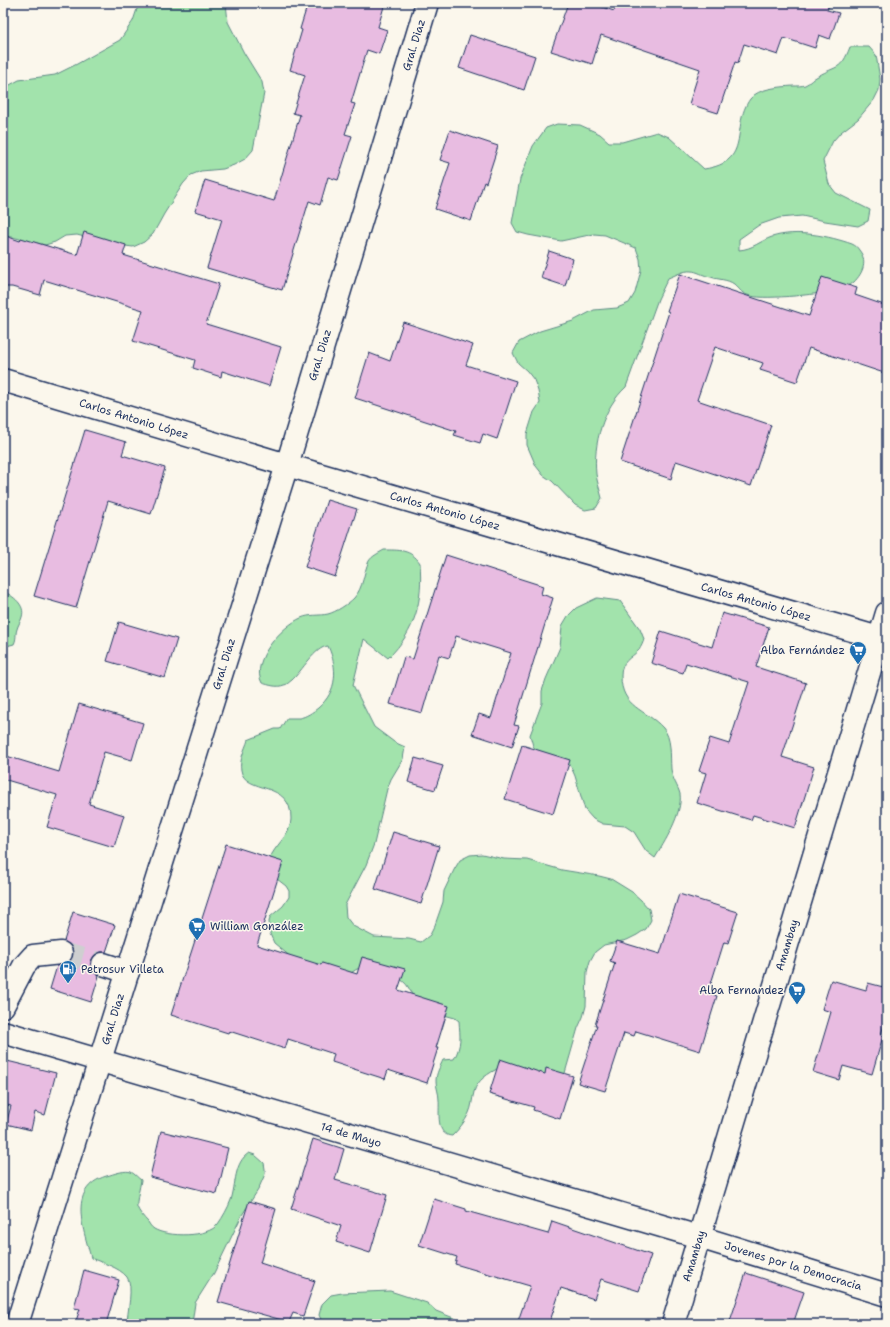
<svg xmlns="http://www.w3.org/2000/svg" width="890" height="1327" font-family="'Shantell Sans',sans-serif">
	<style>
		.green { fill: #a2e3ac; stroke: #5e8985 }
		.building { fill: #e8bce1; stroke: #1b2f5e }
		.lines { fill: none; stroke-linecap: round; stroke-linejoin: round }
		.minor-tunnel { stroke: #cecfd0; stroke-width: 22; stroke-dasharray: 22 11; stroke-linecap: butt }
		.minor-casing { stroke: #1b2f5e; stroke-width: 25 }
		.major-casing { stroke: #1b2f5e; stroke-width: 25 }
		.minor { stroke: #fbf7ec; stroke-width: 22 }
		.major { stroke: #fbf7ec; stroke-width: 22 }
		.labels { text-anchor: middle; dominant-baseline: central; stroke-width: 3; stroke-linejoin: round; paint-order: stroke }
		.street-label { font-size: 11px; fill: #1b2f5e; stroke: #fbf7ec }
		.poi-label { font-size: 11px; fill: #1b2f5e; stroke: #fbf7ec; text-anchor: end }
	</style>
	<rect width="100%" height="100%" fill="#fbf7ec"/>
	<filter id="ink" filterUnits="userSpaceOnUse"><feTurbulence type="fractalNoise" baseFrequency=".025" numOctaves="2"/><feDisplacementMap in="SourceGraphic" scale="8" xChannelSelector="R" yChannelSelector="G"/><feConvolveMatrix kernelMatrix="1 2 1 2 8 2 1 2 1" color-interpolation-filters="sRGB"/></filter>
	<g filter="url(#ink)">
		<!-- green -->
		<g class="green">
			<polygon points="139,3 226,3 228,22 244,53 262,82 264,93 253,150 245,159 234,165 223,169 201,171 191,175 183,184 164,214 153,234 144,242 133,247 110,244 77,235 65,236 55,242 45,245 12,237 3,237 3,140 6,133 6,109 8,86 19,80 55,75 77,64 120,40 133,21"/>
			<path d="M850,47h19l7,8 4,24 -1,11 -5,10 -16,19 -17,13 -8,9 -10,20 6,23 7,9 34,17 -2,11 -10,5 -33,-5 -23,-5 -23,2 -20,7 -20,14v11c14,-1 21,-9 33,-13 25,-8 57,-1 80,7 4,2 5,3 7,6 9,11 4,23 -5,32 -4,3 -9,6 -13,7 -15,5 -76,11 -90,7 -10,-2 -10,-6 -17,-12 -7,-5 -15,-4 -23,-7 -7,-1 -14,-6 -20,-6 -7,-1 -17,5 -23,7l-10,21 -32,88c-23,21 -33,56 -30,87 1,8 4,16 6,24l-6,10 -11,2 -10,-5 -23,-24 -9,-6 -7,-9 -9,-21v-11l7,-22 6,-9 -2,-12 -4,-11 -7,-9 -9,-8 -5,-10 6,-11 21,-11 33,-10 21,-11 23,-2 12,-5 6,-10 6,-23 -1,-11 -4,-11 -31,-13 -11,-1 -33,7 -33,-6 -11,-3 -5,-9 8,-44 13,-33 13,-18 11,-4 23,1 20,9 9,8h13l35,-10 12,5 35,32c49,-7 26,-42 46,-70 8,-11 30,-12 43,-13 4,0 9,0 12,-1 5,-2 8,-7 13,-9 19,-11 23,-5 32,-29z"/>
			<path d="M384,550c14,0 27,-1 36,13 3,37 -4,68 -32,95l-24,-19 -11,46 21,42 20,15 11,5 -2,12 -12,20 -4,10 -13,55 -8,21 -21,40 1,12 7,9 21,11 35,2 12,3 9,-7 5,-10 8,-23 1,-11 10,-21 6,-10 10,-5 12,-1 22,5 23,1 35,10 37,6 12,3 21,13 9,8 8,9 2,11 -5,9 -9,6 -10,5 -23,5 -9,7 -5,9 -3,11 -1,34 -3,11 -5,11 -13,45 -10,12 -56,-17c-10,5 -22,12 -25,24 -2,7 -2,15 -5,21 -4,9 -11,17 -17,23 -17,-1 -12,-24 -13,-36 0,-7 -3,-13 -3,-19 0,-8 4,-14 7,-21l11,-1c8,-14 6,-23 5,-38l-4,-3 -40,-11c-3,-11 -4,-21 -15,-28l-37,-10h-6l-19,12 -46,-23 -18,-15 -4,-9 -1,-12 1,-5 13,-11 6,-9v-6l-3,-5 -9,-7 -9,-14c1,-4 2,-8 4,-11 6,-11 19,-21 19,-35 1,-39 -47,-25 -50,-49 -2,-10 4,-21 7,-30l27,-11h5l7,-11c4,0 8,0 12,0 7,-1 14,-6 19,-10 20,-17 20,-40 10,-62 -13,1 -26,25 -36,34 -3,2 -5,5 -8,5 -7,3 -15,0 -22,-2 -12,-22 20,-57 39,-65 9,-4 18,-2 27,-4 8,-2 20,-10 26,-16 10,-11 9,-25 15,-37 3,-5 10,-8 15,-11z"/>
			<path d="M3,591c10,5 23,14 19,26 -1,4 -4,8 -5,12 -2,6 0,9 -3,15l-11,3z"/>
			<path d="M597,598l23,3 20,28 4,10c-1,4 -3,8 -5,11 -9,9 -18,11 -18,26 0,32 25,33 42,52 9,10 7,27 8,41 1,10 7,17 9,25 3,19 -16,49 -25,64l-9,-7 -12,-19 -9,-6 -22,-2 -10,-5 -8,-9 -10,-34 -4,-9 -8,-9h-12l-11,-3 -7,-9 -3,-11 12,-32v-12l4,-12 14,-32 2,-21 6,-10 8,-8z"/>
			<path d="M249,1153l6,2 9,8 1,6v5l-7,16 -16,25 -28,58 -19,30 -3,21h-65c0,-11 7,-38 0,-47 -8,-10 -25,-14 -36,-19 -8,-31 -25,-72 19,-83 6,-2 16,-5 21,-3 4,2 7,6 10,8 -1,7 -5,21 -4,27 2,5 7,11 11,15 2,3 3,5 6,7 13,8 54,9 64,-5 5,-7 10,-16 13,-24 5,-15 3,-38 18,-47z"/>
			<polygon points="390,1291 427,1303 436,1311 469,1324 323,1324 319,1315 322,1304 331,1295 342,1293"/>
		</g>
		<!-- building -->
		<g class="building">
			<polygon points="308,3 385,3 378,27 387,30 379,54 367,50 351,103 355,104 345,134 352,136 338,180 328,177 320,205 309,201 282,290 207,268 222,219 195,211 205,180 274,201 300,115 293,113 305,75 290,70 302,30 300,29"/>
			<polygon points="568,3 590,3 614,11 617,3 830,3 827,10 839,13 830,39 819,35 815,48 784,38 778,55 744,44 738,63 735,62 718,113 689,104 700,69 601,35 592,64 551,51"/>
			<polygon points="470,35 535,56 524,90 459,68"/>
			<polygon points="450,130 498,146 486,183 484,182 471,221 435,209 450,163 440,160"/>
			<polygon points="84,232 126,245 123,255 219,284 206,324 281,347 269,386 222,371 221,377 193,368 195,360 133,341 143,310 44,280 40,295 12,287 3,287 3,235 20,241 21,238 77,255"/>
			<polygon points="549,251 573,259 565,286 541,278"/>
			<polygon points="680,274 809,316 822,277 857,288 855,295 887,306 887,374 809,348 797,382 760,370 763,363 715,347 697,400 771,425 751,486 676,461 671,479 620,462 669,312 667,311"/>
			<polygon points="403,322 473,345 466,365 516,381 497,439 483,434 480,443 454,435 456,431 355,398 369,353 390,361"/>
			<polygon points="85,430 126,442 122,455 165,468 151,514 108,501 76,608 34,596"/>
			<polygon points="327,500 357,509 335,577 305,567"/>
			<polygon points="446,555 543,586 541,594 553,598 514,725 519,726 512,747 472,734 479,714 491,718 511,653 456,636 449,658 439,655 422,713 390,704 404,657 413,659"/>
			<polygon points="722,613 769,627 756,667 806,683 782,757 814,767 795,828 753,815 751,820 697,803 706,773 699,771 710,738 729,744 749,682 686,663 683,673 651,663 661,631 712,647"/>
			<polygon points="119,622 177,639 165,678 107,661"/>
			<polygon points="79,704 143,723 132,760 104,752 89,804 124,815 114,847 47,827 57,795 3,779 3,755 59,772"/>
			<polygon points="522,745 570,760 553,814 505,799"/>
			<polygon points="415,758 443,766 435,790 408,782"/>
			<polygon points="393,832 439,846 421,904 375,889"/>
			<polygon points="226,844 283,862 257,945 321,965 322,963 357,974 362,957 405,969 398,990 449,1006 436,1048 438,1048 427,1083 388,1070 385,1079 332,1062 334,1054 288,1039 285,1049 229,1031 228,1033 171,1015"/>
			<polygon points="679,894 738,912 728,943 724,942 708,993 717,996 700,1051 636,1031 634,1036 624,1033 605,1091 578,1083 597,1025 595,1025 615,963 610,961 617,941 660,954"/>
			<polygon points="73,912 115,925 106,952 101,952 95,955 91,961 91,966 94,972 99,976 91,1002 50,989 57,966 68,963 73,958 73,951 71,946 64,941"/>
			<polygon points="831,980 866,990 868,983 887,988 887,1013 881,1035 883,1036 872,1074 843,1066 839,1080 813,1072 831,1012 822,1009"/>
			<polygon points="500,1059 545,1074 546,1068 573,1076 560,1119 533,1110 534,1107 489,1094"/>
			<polygon points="3,1060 56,1073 45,1115 35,1112 31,1130 6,1124 11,1106 3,1104"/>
			<polygon points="161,1131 228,1148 217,1194 150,1177"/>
			<polygon points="313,1139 344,1149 335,1180 387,1195 370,1253 336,1242 341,1226 291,1209"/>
			<polygon points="434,1199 466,1209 466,1211 548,1234 552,1221 651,1255 639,1291 601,1279 594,1299 561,1288 549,1324 517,1324 530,1286 455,1264 457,1257 419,1245"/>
			<polygon points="249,1201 276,1209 260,1263 315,1281 303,1316 293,1313 289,1322 218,1302"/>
			<polygon points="84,1270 119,1280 106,1324 75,1324 80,1309 74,1308"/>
			<polygon points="746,1273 804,1292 793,1324 729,1324"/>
		</g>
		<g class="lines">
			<!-- minor-tunnel -->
			<polyline class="minor-tunnel" points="61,953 103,964"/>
			<defs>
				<g id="minor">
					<polyline points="103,964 128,972"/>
					<polyline points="3,1006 24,966 33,956 61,953"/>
					<polyline points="3,1032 699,1237 887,1295"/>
					<polyline points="17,1324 287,465 427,3"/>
				</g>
				<g id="major">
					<polyline points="3,380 287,465 879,638"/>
					<polyline points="673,1324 887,613"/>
				</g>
			</defs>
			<!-- minor casing -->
			<use href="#minor" class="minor-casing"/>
			<!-- major casing -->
			<use href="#major" class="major-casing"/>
			<!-- minor -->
			<use href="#minor" class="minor"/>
			<!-- major -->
			<use href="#major" class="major"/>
		</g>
	</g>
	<!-- icons -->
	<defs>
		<symbol id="supermarket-pin" viewBox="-11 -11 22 30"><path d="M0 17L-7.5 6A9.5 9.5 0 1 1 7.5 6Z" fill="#1f6fb2" stroke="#fbf7ec"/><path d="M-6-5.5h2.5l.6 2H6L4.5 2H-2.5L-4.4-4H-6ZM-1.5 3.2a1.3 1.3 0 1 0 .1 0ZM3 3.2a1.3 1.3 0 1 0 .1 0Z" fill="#fff"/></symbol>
		<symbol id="fuel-pin" viewBox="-11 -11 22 30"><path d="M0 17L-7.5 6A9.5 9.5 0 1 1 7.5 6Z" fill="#1f6fb2" stroke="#fbf7ec"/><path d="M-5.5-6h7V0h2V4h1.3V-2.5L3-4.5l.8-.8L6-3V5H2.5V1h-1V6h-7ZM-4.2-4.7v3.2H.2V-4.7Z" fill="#fff"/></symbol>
	</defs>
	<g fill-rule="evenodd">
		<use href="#supermarket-pin" x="848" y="640" width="20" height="27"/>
		<use href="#supermarket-pin" x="187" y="916" width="20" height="27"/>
		<use href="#fuel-pin" x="58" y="959" width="20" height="27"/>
		<use href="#supermarket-pin" x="787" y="980" width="20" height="27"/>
	</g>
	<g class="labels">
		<!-- street labels -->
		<g class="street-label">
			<text transform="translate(414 45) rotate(-73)">Gral. Diaz</text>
			<text transform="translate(320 355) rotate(-73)">Gral. Diaz</text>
			<text transform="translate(134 419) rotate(17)">Carlos Antonio López</text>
			<text transform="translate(445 511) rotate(16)">Carlos Antonio López</text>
			<text transform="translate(756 602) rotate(16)">Carlos Antonio López</text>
			<text transform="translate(224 664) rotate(-73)">Gral. Diaz</text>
			<text transform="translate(787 945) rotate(-73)">Amambay</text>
			<text transform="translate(113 1019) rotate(-73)">Gral. Diaz</text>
			<text transform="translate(351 1135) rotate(16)">14 de Mayo</text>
			<text transform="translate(694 1256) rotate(-73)">Amambay</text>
			<text transform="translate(793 1266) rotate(17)">Jovenes por la Democracia</text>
		</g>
		<!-- poi labels -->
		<g class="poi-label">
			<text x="845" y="650">Alba Fernández</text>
			<text x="210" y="926" text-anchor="start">William González</text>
			<text x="81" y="969" text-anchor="start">Petrosur Villeta</text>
			<text x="784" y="990">Alba Fernandez</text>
		</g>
	</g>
	<!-- margin -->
	<rect width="890" height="1327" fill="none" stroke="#fbf7ec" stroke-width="16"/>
	<rect x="8" y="8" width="874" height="1311" fill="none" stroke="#1b2f5e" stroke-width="1.5" filter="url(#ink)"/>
</svg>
